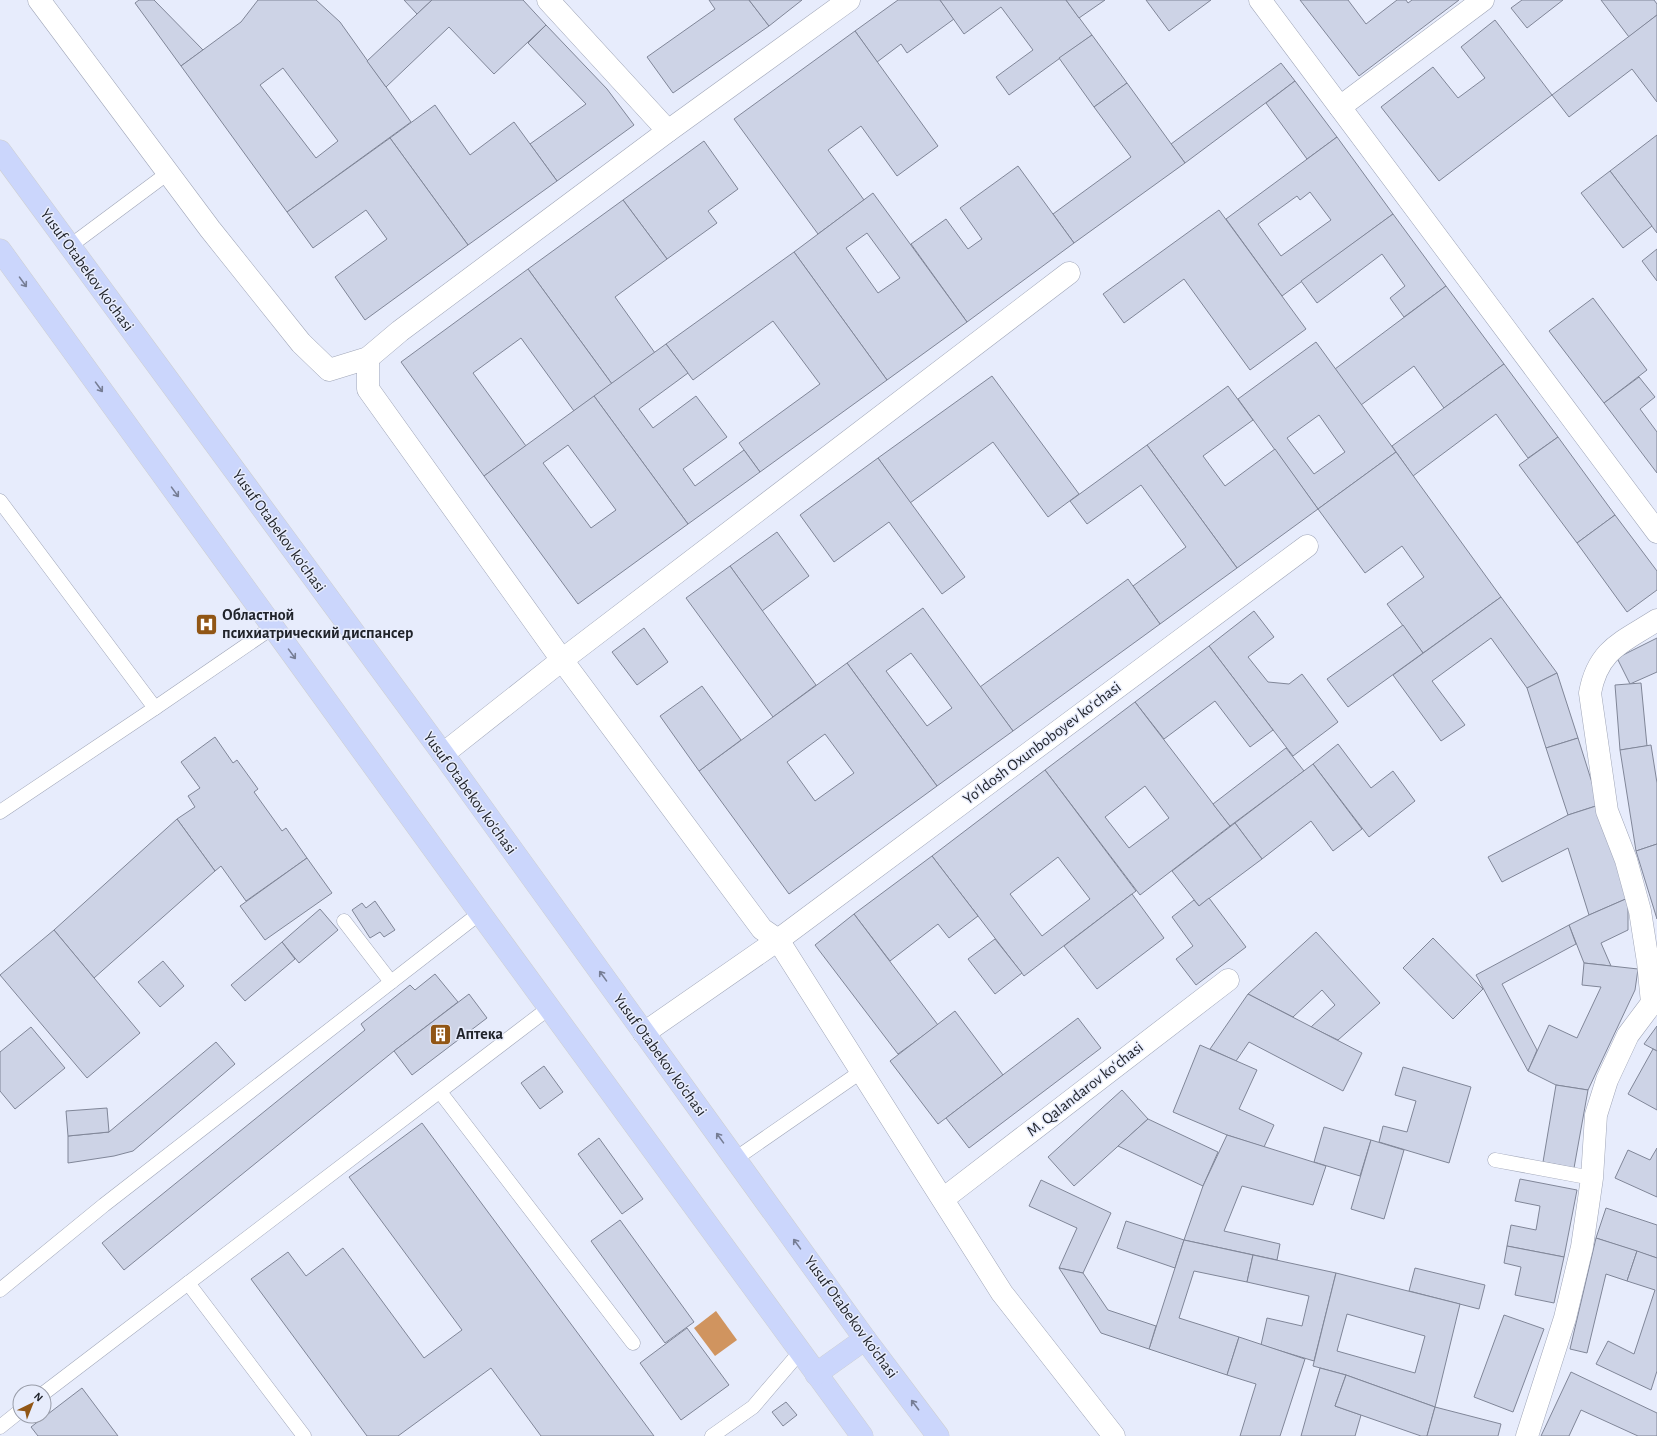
<svg xmlns="http://www.w3.org/2000/svg" width="1657" height="1436" font-family="'Alegreya Sans',sans-serif">
	<style>
		.water { fill: #d0945f }
		.building { fill: #cdd3e6; stroke: #808698; fill-rule: evenodd }
		.lines { fill: none; stroke-linecap: round; stroke-linejoin: round }
		.service-casing { stroke: #a0a6b8; stroke-width: 15 }
		.minor-casing { stroke: #a0a6b8; stroke-width: 23 }
		.primary-casing { stroke: #cecfd0; stroke-width: 23 }
		.service { stroke: #fff; stroke-width: 14 }
		.minor { stroke: #fff; stroke-width: 22 }
		.primary { stroke: #cbd6fc; stroke-width: 22 }
		.oneway { stroke: #767d94 }
		.labels { text-anchor: middle; dominant-baseline: central; stroke-width: 3; stroke-linejoin: round; paint-order: stroke }
		.street-label { font-size: 16px; fill: #21242b; stroke: #e7ecfc }
		.poi-label { font-size: 16px; font-weight: bold; fill: #21242b; stroke: #e7ecfc; text-anchor: start }
	</style>
	<rect width="100%" height="100%" fill="#e7ecfc"/>
	<!-- water -->
	<polygon class="water" points="716,1311 737,1340 715,1356 694,1328"/>
	<!-- building -->
	<g class="building">
		<polygon points="139,0 154,0 203,50 181,66 135,3"/>
		<path d="M258,0h58l24,22 71,100 -124,90 -106,-146 60,-44zM283,68l55,73 -22,17 -56,-73z"/>
		<polygon points="404,0 432,0 417,14"/>
		<polygon points="432,0 523,0 546,25 494,74 449,27 386,87 367,61"/>
		<polygon points="709,0 749,0 769,26 673,93 647,57 715,9"/>
		<polygon points="749,0 802,0 769,26"/>
		<polygon points="898,0 940,0 954,19 907,53 901,44 877,62 855,31"/>
		<polygon points="940,0 1066,0 1092,35 1009,95 996,77 1033,50 1001,7 964,34"/>
		<polygon points="1066,0 1105,0 1079,18"/>
		<polygon points="1146,0 1211,0 1169,31"/>
		<polygon points="1300,0 1348,0 1366,24 1397,0 1406,0 1408,3 1412,0 1459,0 1359,76"/>
		<polygon points="1522,0 1563,0 1527,28 1511,8"/>
		<polygon points="1601,0 1654,0 1657,4 1657,15 1629,37"/>
		<polygon points="1657,15 1657,102 1632,69 1569,117 1552,95"/>
		<polygon points="1495,20 1552,95 1439,181 1381,107 1433,67 1458,98 1485,78 1461,47"/>
		<polygon points="546,25 607,89 634,125 557,181 530,144 586,104 528,43"/>
		<polygon points="855,31 938,146 897,176 861,126 828,150 864,200 818,234 734,119"/>
		<polygon points="1092,35 1127,83 1094,107 1059,58"/>
		<polygon points="1281,63 1295,81 1185,163 1171,144"/>
		<polygon points="1295,81 1337,137 1307,159 1266,103"/>
		<polygon points="1127,83 1185,163 1074,243 1053,214 1131,157 1094,107"/>
		<polygon points="435,105 470,155 514,122 557,181 468,245 390,138"/>
		<polygon points="1657,135 1657,233 1610,171"/>
		<path d="M1337,137l56,77 -111,82 -56,-77zM1310,192l21,28 -50,36 -23,-32 39,-28 3,4z"/>
		<polygon points="390,138 468,245 365,320 335,277 387,239 366,210 313,248 287,212"/>
		<polygon points="704,141 738,189 708,211 717,223 667,259 623,200"/>
		<polygon points="1018,166 1074,243 967,322 911,244 946,219 968,249 982,239 960,208"/>
		<polygon points="1610,171 1652,226 1623,248 1581,193"/>
		<path d="M873,193l94,129 -80,58 -93,-128zM867,233l33,45 -22,15 -32,-45z"/>
		<polygon points="623,200 667,259 615,297 655,353 612,384 528,269"/>
		<polygon points="1219,210 1306,329 1250,370 1184,279 1124,323 1103,294"/>
		<polygon points="1393,214 1446,286 1404,317 1390,298 1405,286 1382,254 1317,303 1301,281"/>
		<polygon points="1657,249 1657,281 1642,261"/>
		<polygon points="794,252 887,380 760,472 739,443 820,384 773,321 693,380 666,344"/>
		<polygon points="528,269 612,384 574,411 521,338 473,373 526,446 484,476 401,362"/>
		<polygon points="1446,286 1504,364 1444,408 1414,366 1361,405 1335,369"/>
		<polygon points="1593,298 1647,370 1604,403 1549,331"/>
		<path d="M1316,342l80,110 -78,57 -80,-110zM1319,415l26,37 -31,22 -27,-36z"/>
		<polygon points="666,344 688,373 639,409 653,428 696,396 727,437 683,469 695,486 744,450 760,472 688,524 594,396"/>
		<polygon points="1504,364 1558,437 1528,458 1496,414 1413,476 1392,446"/>
		<polygon points="992,376 1079,494 1048,517 993,442 910,503 878,458"/>
		<polygon points="1639,377 1655,397 1640,409 1657,432 1657,473 1604,403"/>
		<polygon points="1228,386 1253,420 1203,456 1225,486 1275,449 1318,509 1237,568 1147,445"/>
		<path d="M594,396l94,128 -110,80 -94,-128zM568,445l48,65 -25,18 -48,-65z"/>
		<polygon points="1558,437 1615,515 1577,543 1519,465"/>
		<polygon points="1147,445 1237,568 1160,624 1133,586 1186,547 1141,485 1087,524 1070,501"/>
		<polygon points="1396,452 1501,597 1423,653 1387,604 1424,577 1402,546 1365,573 1318,509"/>
		<polygon points="878,458 965,577 942,594 889,522 834,562 800,515"/>
		<polygon points="1615,515 1657,571 1657,590 1627,612 1577,543"/>
		<polygon points="777,532 809,576 762,611 730,566"/>
		<polygon points="730,566 816,685 773,717 686,598"/>
		<polygon points="1128,579 1160,624 1013,731 980,687"/>
		<polygon points="1501,597 1557,673 1527,688 1491,638 1432,681 1465,725 1441,741 1393,675"/>
		<path d="M923,608l90,123 -76,55 -90,-123zM911,653l41,55 -25,18 -41,-55z"/>
		<polygon points="1254,611 1274,637 1248,657 1268,682 1289,684 1302,674 1338,722 1293,756 1209,646"/>
		<polygon points="1403,625 1423,653 1348,707 1327,679"/>
		<polygon points="644,628 668,662 637,685 612,652"/>
		<polygon points="1657,638 1657,672 1630,684 1617,658"/>
		<polygon points="1209,646 1273,730 1250,747 1215,701 1164,739 1135,702"/>
		<path d="M847,663l90,123 -148,108 -90,-123zM825,734l29,39 -39,28 -28,-39z"/>
		<polygon points="1557,673 1578,738 1546,748 1527,688"/>
		<polygon points="1641,683 1647,746 1620,750 1615,685"/>
		<polygon points="702,686 741,740 699,771 660,716"/>
		<path d="M1135,702l95,124 -90,69 -95,-125zM1145,786l24,32 -40,30 -24,-31z"/>
		<polygon points="215,737 233,763 237,760 258,789 254,792 282,831 286,828 307,858 246,901 221,866 215,871 177,819 195,807 188,796 200,788 181,762"/>
		<polygon points="1578,738 1599,805 1568,815 1546,748"/>
		<polygon points="1338,744 1371,788 1393,771 1415,801 1369,837 1313,764"/>
		<polygon points="1651,745 1657,783 1657,844 1636,851 1620,750"/>
		<polygon points="1286,748 1304,771 1230,826 1213,804"/>
		<polygon points="1313,764 1362,829 1333,851 1311,821 1262,859 1235,823"/>
		<path d="M1045,770l91,121 -112,85 -92,-120zM1058,857l32,42 -48,37 -32,-42z"/>
		<polygon points="1599,805 1628,898 1589,915 1568,848 1502,882 1488,857 1568,815"/>
		<polygon points="177,819 215,871 94,978 54,930"/>
		<polygon points="1235,823 1262,859 1199,906 1172,871"/>
		<polygon points="1657,844 1657,919 1636,851"/>
		<polygon points="932,856 978,916 949,938 938,924 890,961 854,914"/>
		<polygon points="307,858 332,893 265,940 240,906"/>
		<polygon points="1132,894 1164,938 1097,989 1064,946"/>
		<polygon points="1209,898 1246,947 1196,985 1176,959 1193,946 1172,917 1194,900 1199,906"/>
		<polygon points="1628,898 1628,930 1601,943 1611,966 1584,963 1569,925 1589,915"/>
		<polygon points="375,901 395,930 384,937 380,932 370,938 352,910 362,903 366,908"/>
		<polygon points="320,909 338,930 299,963 282,942"/>
		<polygon points="854,914 938,1025 898,1054 815,945"/>
		<polygon points="1569,925 1576,944 1502,984 1537,1050 1528,1071 1476,975"/>
		<polygon points="54,930 140,1033 87,1078 0,975"/>
		<polygon points="1316,932 1380,1003 1338,1040 1311,1027 1335,1005 1322,990 1293,1017 1248,994"/>
		<polygon points="1433,938 1483,989 1453,1019 1403,968"/>
		<polygon points="995,939 1022,973 995,994 968,959"/>
		<polygon points="282,942 295,959 245,1001 231,985"/>
		<polygon points="163,961 184,986 160,1007 138,982"/>
		<polygon points="1584,963 1638,969 1635,990 1588,1090 1556,1085 1528,1071 1549,1025 1577,1038 1601,987 1582,985"/>
		<polygon points="435,974 458,1002 394,1051 124,1270 102,1243 365,1030 361,1024 410,985 415,990"/>
		<polygon points="469,994 487,1018 412,1075 394,1051"/>
		<polygon points="1248,994 1362,1053 1343,1091 1249,1042 1236,1061 1210,1049"/>
		<polygon points="955,1011 1003,1075 938,1124 890,1061"/>
		<polygon points="1078,1018 1101,1048 969,1148 946,1118"/>
		<polygon points="1657,1026 1657,1051 1644,1044"/>
		<polygon points="31,1027 65,1068 15,1109 0,1091 0,1052"/>
		<polygon points="216,1042 235,1064 133,1151 114,1156 68,1163 68,1136 109,1132"/>
		<polygon points="1200,1045 1257,1070 1239,1109 1274,1125 1264,1147 1227,1135 1173,1112"/>
		<polygon points="1653,1049 1657,1051 1657,1110 1628,1094"/>
		<polygon points="544,1066 563,1092 540,1109 521,1083"/>
		<polygon points="1403,1067 1471,1087 1449,1163 1379,1142 1383,1126 1407,1132 1416,1101 1395,1095"/>
		<polygon points="1556,1085 1588,1090 1574,1168 1543,1162"/>
		<polygon points="1122,1090 1148,1119 1074,1186 1048,1157"/>
		<polygon points="107,1108 109,1132 68,1136 66,1111"/>
		<polygon points="1148,1119 1218,1152 1203,1186 1118,1146"/>
		<polygon points="422,1123 654,1436 541,1436 491,1368 398,1436 367,1436 251,1279 288,1252 306,1276 343,1248 424,1358 462,1330 349,1177"/>
		<polygon points="1324,1127 1371,1140 1360,1176 1314,1162"/>
		<polygon points="1227,1135 1326,1166 1313,1205 1242,1186 1224,1231 1280,1244 1277,1260 1184,1240 1203,1186"/>
		<polygon points="599,1138 643,1199 622,1214 578,1154"/>
		<polygon points="1371,1140 1404,1150 1384,1219 1351,1209"/>
		<polygon points="1657,1148 1657,1197 1615,1178 1628,1150 1650,1160"/>
		<polygon points="1520,1179 1577,1190 1564,1257 1507,1246 1511,1225 1536,1230 1540,1206 1515,1201"/>
		<polygon points="1041,1180 1111,1213 1083,1273 1059,1268 1077,1228 1029,1206"/>
		<polygon points="1606,1208 1657,1225 1657,1258 1596,1238"/>
		<polygon points="620,1220 694,1322 665,1343 591,1241"/>
		<polygon points="1126,1221 1184,1240 1175,1268 1117,1248"/>
		<polygon points="1596,1238 1637,1251 1627,1281 1606,1274 1587,1353 1570,1349"/>
		<polygon points="1184,1240 1253,1255 1247,1282 1194,1271 1179,1318 1239,1337 1227,1375 1149,1349"/>
		<polygon points="1507,1246 1564,1257 1554,1303 1515,1295 1521,1267 1504,1263"/>
		<polygon points="1637,1251 1657,1258 1657,1371 1651,1390 1596,1364 1608,1341 1634,1354 1655,1290 1627,1281"/>
		<polygon points="1253,1255 1336,1273 1314,1361 1261,1345 1267,1318 1302,1326 1309,1296 1247,1282"/>
		<polygon points="1059,1268 1083,1273 1108,1310 1156,1326 1149,1349 1101,1333"/>
		<polygon points="1415,1268 1485,1285 1479,1309 1409,1291"/>
		<path d="M1336,1273l124,31 -25,103 -89,-32 -33,-9zM1347,1314l78,22 -10,37 -78,-22z"/>
		<polygon points="1504,1315 1544,1329 1513,1412 1474,1397"/>
		<polygon points="687,1328 729,1385 681,1420 640,1363"/>
		<polygon points="1239,1337 1305,1359 1280,1436 1240,1436 1256,1384 1227,1375"/>
		<polygon points="1320,1368 1346,1375 1335,1406 1361,1415 1355,1436 1301,1436"/>
		<polygon points="1571,1372 1657,1413 1657,1436 1638,1436 1581,1410 1569,1436 1541,1436"/>
		<polygon points="1346,1375 1435,1407 1427,1436 1421,1436 1335,1406"/>
		<polygon points="82,1388 118,1436 38,1436 31,1427"/>
		<polygon points="786,1402 797,1415 783,1426 772,1412"/>
		<polygon points="1435,1407 1501,1424 1498,1436 1427,1436"/>
	</g>
	<g class="lines">
		<defs>
			<g id="service">
				<polyline points="70,246 168,173"/>
				<polyline points="0,501 155,708 273,627"/>
				<polyline points="0,812 155,708"/>
				<polyline points="344,921 391,982"/>
				<polyline points="440,1092 633,1343"/>
				<polyline points="735,1159 862,1071"/>
				<polyline points="1495,1160 1592,1178"/>
				<polyline points="188,1283 304,1436"/>
				<polyline points="0,1290 104,1205 480,913"/>
				<polyline points="44,1393 549,1008"/>
				<polyline points="0,1427 20,1411"/>
				<polyline points="712,1436 753,1407 800,1352"/>
			</g>
			<g id="minor">
				<polyline points="39,0 210,229 301,343 329,370 368,358 400,331 668,131 849,0"/>
				<polyline points="548,0 668,131"/>
				<polyline points="1260,0 1657,532"/>
				<polyline points="1340,107 1483,0"/>
				<polyline points="368,358 368,389 562,660 762,929 778,940 1002,1293 1114,1436"/>
				<polyline points="443,754 562,660 1069,273"/>
				<polyline points="644,1033 778,940 1307,546"/>
				<polyline points="943,1199 1228,980"/>
				<path d="M1527,1436l38,-118 17,-71 10,-69 4,-63 11,-35 21,-45 24,-32 -4,-41 -8,-51 -14,-51 -19,-49 -17,-118c8,-44 33,-51 67,-73"/>
			</g>
			<g id="primary">
				<polyline points="0,151 443,754 865,1339 938,1436"/>
				<polyline points="0,250 480,913 862,1436"/>
				<polyline points="816,1374 865,1339"/>
			</g>
		</defs>
		<!-- service casing -->
		<use href="#service" class="service-casing"/>
		<!-- minor casing -->
		<use href="#minor" class="minor-casing"/>
		<!-- primary casing -->
		<use href="#primary" class="primary-casing"/>
		<!-- service -->
		<use href="#service" class="service"/>
		<!-- minor -->
		<use href="#minor" class="minor"/>
		<!-- primary -->
		<use href="#primary" class="primary"/>
	</g>
	<!-- one-way arrows -->
	<defs><path id="oneway-shaft" d="M-6 0H5M1.5-3L5.5 0L1.5 3" fill="none" stroke-width="1.6" stroke-linecap="round" stroke-linejoin="round"/></defs>
	<g class="oneway">
		<use href="#oneway-shaft" transform="translate(23 282) rotate(54)"/>
		<use href="#oneway-shaft" transform="translate(99 387) rotate(54)"/>
		<use href="#oneway-shaft" transform="translate(175 492) rotate(54)"/>
		<use href="#oneway-shaft" transform="translate(292 654) rotate(54)"/>
		<use href="#oneway-shaft" transform="translate(603 976) rotate(-126)"/>
		<use href="#oneway-shaft" transform="translate(720 1138) rotate(-126)"/>
		<use href="#oneway-shaft" transform="translate(797 1244) rotate(-126)"/>
		<use href="#oneway-shaft" transform="translate(915 1405) rotate(-127)"/>
	</g>
	<!-- icons -->
	<defs>
		<symbol id="hospital-square" viewBox="-11 -11 22 22"><rect x="-9" y="-9" width="18" height="18" rx="4" fill="#915615" stroke="#e7ecfc"/><path d="M-5-5h3v3.5h4V-5h3V5h-3V1.5h-4V5h-3Z" fill="#fff"/></symbol>
		<symbol id="building-square" viewBox="-11 -11 22 22"><rect x="-9" y="-9" width="18" height="18" rx="4" fill="#915615" stroke="#e7ecfc"/><path d="M-4-6H4V6H1V3H-1V6H-4ZM-2.5-4.3h1.7v1.8h-1.7ZM.8-4.3h1.7v1.8H.8ZM-2.5-1h1.7V.8h-1.7ZM.8-1h1.7V.8H.8Z" fill="#fff"/></symbol>
	</defs>
	<g fill-rule="evenodd">
		<use href="#hospital-square" x="194" y="612" width="25" height="25"/>
		<use href="#building-square" x="428" y="1022" width="25" height="25"/>
	</g>
	<g class="labels">
		<!-- street labels -->
		<g class="street-label">
			<text transform="translate(87 270) rotate(54)">Yusuf Otabekov ko'chasi</text>
			<text transform="translate(279 531) rotate(54)">Yusuf Otabekov ko'chasi</text>
			<text transform="translate(1042 743) rotate(-37)">Yoʻldosh Oxunboboyev koʻchasi</text>
			<text transform="translate(470 793) rotate(54)">Yusuf Otabekov ko'chasi</text>
			<text transform="translate(660 1055) rotate(54)">Yusuf Otabekov ko'chasi</text>
			<text transform="translate(1085 1089) rotate(-38)">M. Qalandarov koʻchasi</text>
			<text transform="translate(851 1317) rotate(54)">Yusuf Otabekov ko'chasi</text>
		</g>
		<!-- poi labels -->
		<g class="poi-label">
			<text x="222" y="615">Областной<tspan x="222" dy="18">психиатрический диспансер</tspan></text>
			<text x="456" y="1034">Аптека</text>
		</g>
	</g>
	<!-- north arrow -->
	<g transform="translate(32 1404) rotate(43)"><circle r="19" fill="#e7ecfc" stroke="#989ca8"/>
	<path d="M0-3L7 15L0 10L-7 15Z" fill="#915615"/>
	<text y="-6" font-size="11" font-weight="bold" text-anchor="middle" fill="#21242b">N</text>
	</g>
</svg>
